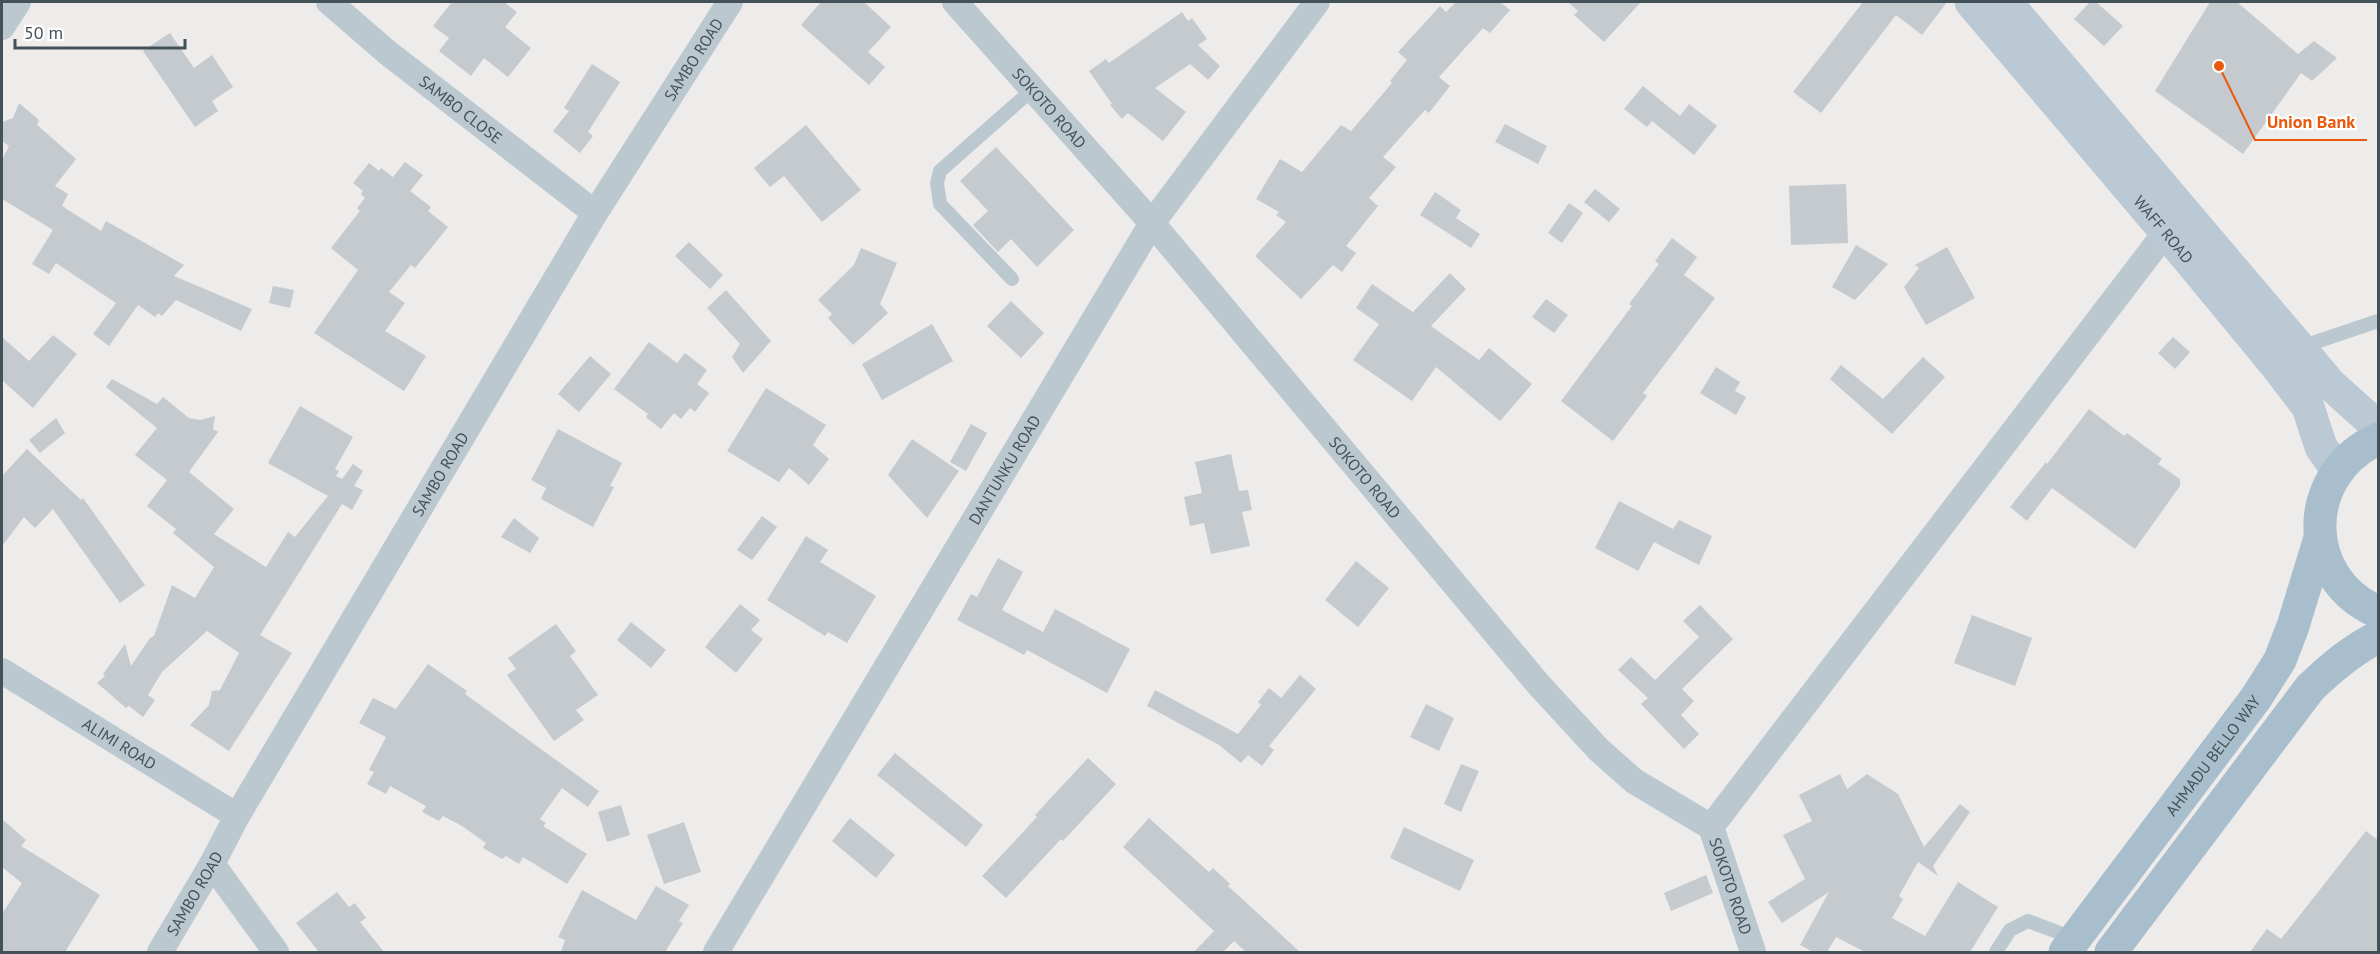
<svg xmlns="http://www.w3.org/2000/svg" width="2380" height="954" font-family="'PT Sans',sans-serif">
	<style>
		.building { fill: #c5cacf }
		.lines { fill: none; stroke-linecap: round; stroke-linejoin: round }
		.lane { stroke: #bbc8cf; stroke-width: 14 }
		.street { stroke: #bbc8cf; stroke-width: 26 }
		.secondary { stroke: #bbc9d4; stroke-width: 33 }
		.primary { stroke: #a9becc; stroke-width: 33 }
		.labels { text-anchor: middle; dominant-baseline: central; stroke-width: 4.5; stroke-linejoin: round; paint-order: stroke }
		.street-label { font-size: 16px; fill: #435159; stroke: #fff }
		.leader { fill: none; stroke: #e8590c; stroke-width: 2 }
		.callout-dot { fill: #e8590c; stroke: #fff; stroke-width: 2 }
		.callout-label { font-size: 18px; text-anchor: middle; font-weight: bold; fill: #e8590c; stroke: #fff; stroke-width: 4.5; stroke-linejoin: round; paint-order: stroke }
	</style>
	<rect width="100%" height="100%" fill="#eeebeb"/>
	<!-- building -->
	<g class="building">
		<polygon points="452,2 504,2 517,12 505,27 531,48 508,77 484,58 471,76 439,51 449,38 433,26"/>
		<polygon points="821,2 864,2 891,27 868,52 885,67 869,85 801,25"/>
		<polygon points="1456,2 1500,2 1510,10 1490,33 1483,28 1439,77 1450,86 1429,113 1425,110 1383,157 1396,167 1369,198 1378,206 1346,246 1356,253 1342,272 1333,265 1301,299 1255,256 1286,222 1276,215 1279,212 1256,199 1280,159 1302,172 1341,125 1351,131 1392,83 1390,81 1407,60 1398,52 1440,6 1446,12"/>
		<polygon points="1568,2 1641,2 1604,42 1574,15 1578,11"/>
		<polygon points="1863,2 1947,2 1922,35 1896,15 1821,113 1793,92"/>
		<polygon points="2090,2 2096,2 2123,26 2104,46 2074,19"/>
		<polygon points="2210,2 2237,2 2298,54 2314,41 2337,58 2312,81 2301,73 2243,154 2155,91"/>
		<polygon points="1182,12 1188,21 1192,18 1207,39 1198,45 1220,66 1208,80 1190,64 1155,88 1186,112 1163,141 1128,113 1122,119 1110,105 1112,104 1089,71 1106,59 1109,63"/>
		<polygon points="170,33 194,68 212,55 233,87 212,101 218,111 195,127 143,51"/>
		<polygon points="592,64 620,82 588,132 593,136 580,153 553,131 569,111 564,108"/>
		<polygon points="1643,86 1680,116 1689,104 1717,126 1694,155 1652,121 1647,127 1624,109"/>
		<polygon points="19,103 39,120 37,125 76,159 55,186 68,194 62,206 101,231 106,221 184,265 174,276 252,309 241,331 176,300 162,316 158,313 155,317 138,305 109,346 93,334 116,303 56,263 49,274 32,264 53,230 2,199 2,160 9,146 2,141 2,122 13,118"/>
		<polygon points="1505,124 1547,146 1538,164 1495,142"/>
		<polygon points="806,125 861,190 822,222 784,176 770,187 754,168"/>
		<polygon points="996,147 1074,230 1037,267 1011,239 998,252 973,225 988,211 960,181"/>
		<polygon points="405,162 423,175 410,191 431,207 428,211 448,227 415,268 411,265 389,292 405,303 385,331 426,356 404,391 314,333 358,270 331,248 360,211 357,208 365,198 361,194 363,191 353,183 369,163 379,171 381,168 393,177"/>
		<polygon points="1846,184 1848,243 1791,245 1789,186"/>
		<polygon points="1595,189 1620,209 1609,222 1584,202"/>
		<polygon points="1435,192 1461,210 1456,218 1480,234 1471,248 1420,215"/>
		<polygon points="1569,203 1583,213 1562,243 1548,233"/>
		<polygon points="1672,238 1697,257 1684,275 1715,298 1643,393 1647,396 1613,441 1561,401 1632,306 1629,304 1659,264 1655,261"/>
		<polygon points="689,242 723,275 710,289 675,256"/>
		<polygon points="1856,245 1888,264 1855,300 1832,287"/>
		<polygon points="1947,247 1975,298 1926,325 1904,287 1919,268 1915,265"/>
		<polygon points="861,248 897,263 880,304 888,313 853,345 828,318 832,314 818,300 854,265"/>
		<polygon points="1450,273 1466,289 1431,326 1479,360 1489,348 1532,384 1500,421 1436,367 1412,401 1353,360 1379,324 1356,308 1372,284 1413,312"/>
		<polygon points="273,286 294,290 290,308 269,303"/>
		<polygon points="726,290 771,341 743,373 732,357 740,344 707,308"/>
		<polygon points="1546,299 1568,315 1554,333 1532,317"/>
		<polygon points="1011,301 1044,333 1021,358 987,326"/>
		<polygon points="932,324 953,361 882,400 862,364"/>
		<polygon points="53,335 77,354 33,408 2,380 2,337 29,361"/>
		<polygon points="2173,337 2190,352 2175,369 2158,353"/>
		<polygon points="649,342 677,363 685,353 707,370 697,384 709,393 695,412 690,408 681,419 674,413 661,429 646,417 648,414 614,389"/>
		<polygon points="590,356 611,374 579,412 558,394"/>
		<polygon points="1923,357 1945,377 1892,434 1830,379 1841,365 1883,399"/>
		<polygon points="1716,367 1740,382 1735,391 1746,397 1736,415 1700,393"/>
		<polygon points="112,379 157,404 163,397 189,418 200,420 215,416 213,429 218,432 189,472 234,509 214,534 266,567 288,532 295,537 328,496 268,463 300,406 353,437 335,469 339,471 336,476 342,479 353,464 363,471 354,486 363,490 352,510 342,504 260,635 292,653 229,751 190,725 209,705 212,691 220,690 239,653 207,631 162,672 148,695 155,700 143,717 129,706 126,708 97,683 105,676 103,674 125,644 131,666 150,638 154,636 172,585 195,598 214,567 173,533 176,529 147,506 167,480 135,455 157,428 106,387"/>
		<polygon points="766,388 826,425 813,445 829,459 809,485 789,468 779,482 727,451"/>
		<polygon points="2089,409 2124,436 2127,433 2162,459 2158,464 2180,479 2180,486 2135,549 2052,488 2027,521 2010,507 2046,462 2047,464"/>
		<polygon points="56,418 65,433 40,453 29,440"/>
		<polygon points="971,424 987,433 966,471 950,462"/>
		<polygon points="558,429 622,463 610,486 614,487 593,527 541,499 546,488 531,480"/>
		<polygon points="912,439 959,471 927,518 888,475"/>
		<polygon points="27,449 81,500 83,498 145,585 120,603 53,509 35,528 24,517 2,546 2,476"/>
		<polygon points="1231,454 1239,491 1248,490 1252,510 1242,512 1250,546 1211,554 1204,523 1190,526 1184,497 1202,493 1195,462"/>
		<polygon points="1619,501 1673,529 1679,520 1712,536 1699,565 1654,542 1638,571 1595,548"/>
		<polygon points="762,516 777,527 752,560 737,550"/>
		<polygon points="514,518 539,538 530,553 501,537"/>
		<polygon points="806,536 828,550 820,562 876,596 847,643 828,632 825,636 767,600"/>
		<polygon points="998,558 1023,572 1002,610 1043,632 1055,609 1130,649 1107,693 1027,650 1024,655 957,620 971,594 977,597"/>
		<polygon points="1356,561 1389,588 1358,627 1325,600"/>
		<polygon points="740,604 760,620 751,630 763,639 736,673 705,647"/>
		<polygon points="1700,605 1733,639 1682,689 1694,701 1681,715 1699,734 1684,749 1641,704 1648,698 1618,670 1631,657 1655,680 1699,637 1683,621"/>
		<polygon points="1972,615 2032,638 2015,686 1954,663"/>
		<polygon points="631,622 666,650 651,668 617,640"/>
		<polygon points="556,624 576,651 570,656 598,695 576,710 584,720 554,741 507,675 516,669 508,658"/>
		<polygon points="428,664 467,691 465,694 599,791 588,807 562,788 540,819 546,823 543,826 587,854 567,884 523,857 519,864 506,856 502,859 483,848 486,843 462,826 443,816 439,821 422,812 426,806 390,786 386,794 367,784 374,772 369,770 386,737 359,723 373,698 396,709"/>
		<polygon points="1300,675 1316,689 1269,746 1274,750 1262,766 1248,755 1241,763 1219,745 1147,706 1155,690 1238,734 1261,705 1258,702 1269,688 1281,698"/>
		<polygon points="1426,704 1454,718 1439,751 1410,737"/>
		<polygon points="895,753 983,825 966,847 877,775"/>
		<polygon points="1088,758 1116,784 1063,841 1061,839 1006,898 982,876 1037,817 1035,815"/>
		<polygon points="1461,764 1479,771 1461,812 1444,804"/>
		<polygon points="1840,774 1847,789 1867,774 1898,794 1924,847 1960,804 1970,812 1933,866 1938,876 1918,862 1899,896 1903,899 1892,918 1925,936 1958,882 1998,907 1970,952 1865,952 1836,937 1827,952 1813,952 1800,945 1829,892 1782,923 1768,902 1805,879 1783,835 1812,821 1799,795"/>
		<polygon points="621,805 630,835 607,842 598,812"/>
		<polygon points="850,818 895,855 876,878 832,841"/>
		<polygon points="1149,818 1209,872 1213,868 1230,884 1228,886 1300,952 1246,952 1234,941 1223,952 1194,952 1214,931 1123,847"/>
		<polygon points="2,819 26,840 21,846 100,895 65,952 2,952 2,914 22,883 3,868 2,870"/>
		<polygon points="684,822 701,872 664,884 647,835"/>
		<polygon points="1404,827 1474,860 1460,891 1390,858"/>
		<polygon points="2366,831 2379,841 2379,952 2250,952 2267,929 2281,939"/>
		<polygon points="1706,875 1713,893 1671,911 1664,893"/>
		<polygon points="656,886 689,905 679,921 683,923 665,952 561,952 565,940 558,937 582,890 636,920"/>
		<polygon points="337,892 349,907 355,903 366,918 360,922 384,952 319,952 296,923"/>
	</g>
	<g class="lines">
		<!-- lane -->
		<g class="lane">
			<polyline points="1012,279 940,204 937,183 940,171 1033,89"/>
			<polyline points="2301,347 2378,321"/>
			<polyline points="1996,952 2010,930 2028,921 2076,939"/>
		</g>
		<!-- street -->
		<g class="street">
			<path id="s1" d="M329,2l59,51 207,160"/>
			<path id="s2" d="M955,2l197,221 387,462 60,65 35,31 77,46 42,125"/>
			<polyline points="2,27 18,2"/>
			<path id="s3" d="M2,671l235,145"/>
			<polyline points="1711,827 2166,232"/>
			<polyline points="212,864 276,952"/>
			<path id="s4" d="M160,952l52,-88 25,-48 358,-603 135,-211"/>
			<path id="s5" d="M716,952l436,-729 165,-221"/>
		</g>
		<!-- secondary -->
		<g class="secondary">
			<path id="s6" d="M1971,2l195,230 109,132 33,43 13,40 16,23"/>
			<polyline points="2006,2 2330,384 2378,427"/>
		</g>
		<!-- primary -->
		<g class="primary">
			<path d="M2378,439c-77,35 -78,139 0,173"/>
			<path id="s7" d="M2065,952l191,-254 24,-38 13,-34 27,-88"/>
			<path d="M2111,952l199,-264c21,-20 42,-38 68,-51"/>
		</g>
	</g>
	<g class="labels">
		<!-- street labels -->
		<g class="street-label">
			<text stroke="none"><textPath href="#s4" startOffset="1040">SAMBO ROAD</textPath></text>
			<text stroke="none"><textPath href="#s2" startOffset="142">SOKOTO ROAD</textPath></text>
			<text stroke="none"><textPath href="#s1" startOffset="170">SAMBO CLOSE</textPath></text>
			<text stroke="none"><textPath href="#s6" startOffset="298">WAFF ROAD</textPath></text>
			<text stroke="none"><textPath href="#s5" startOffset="562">DANTUNKU ROAD</textPath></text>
			<text stroke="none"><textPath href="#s4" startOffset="554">SAMBO ROAD</textPath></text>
			<text stroke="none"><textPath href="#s2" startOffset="628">SOKOTO ROAD</textPath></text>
			<text stroke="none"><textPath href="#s3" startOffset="138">ALIMI ROAD</textPath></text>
			<text stroke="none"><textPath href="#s7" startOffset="246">AHMADU BELLO WAY</textPath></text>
			<text stroke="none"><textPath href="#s2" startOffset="1186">SOKOTO ROAD</textPath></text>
			<text stroke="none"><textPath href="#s4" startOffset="68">SAMBO ROAD</textPath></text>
		</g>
	</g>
	<!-- callouts -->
	<path class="leader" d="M2219 66L2255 140H2367"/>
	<circle class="callout-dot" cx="2219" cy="66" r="6"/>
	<g class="callout-label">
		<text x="2311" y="128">Union Bank</text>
	</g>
	<!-- border -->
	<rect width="2380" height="954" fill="none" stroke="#435159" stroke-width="6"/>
	<!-- scale -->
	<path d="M15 39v9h170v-9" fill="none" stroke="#435159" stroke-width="3"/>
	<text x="24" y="39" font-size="18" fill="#435159" stroke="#ffffff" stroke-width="4.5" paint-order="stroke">50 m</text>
</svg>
